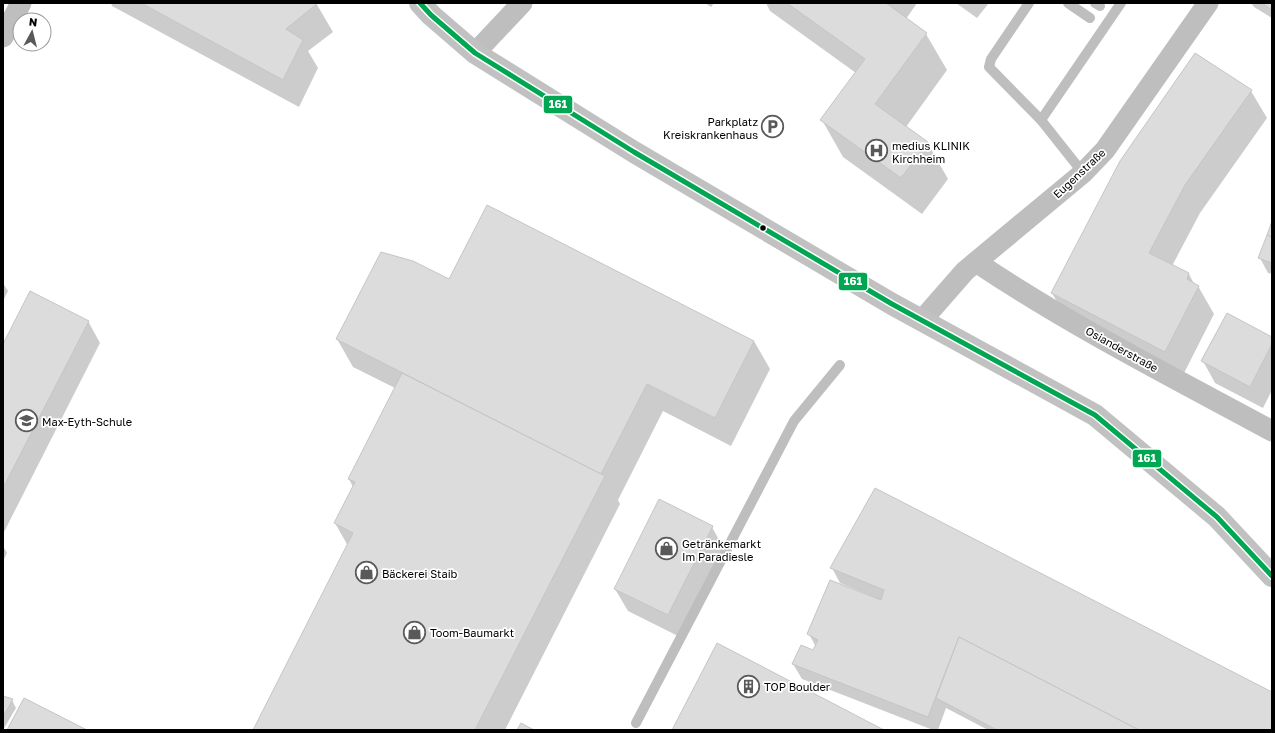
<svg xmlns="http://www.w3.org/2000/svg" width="1275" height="733" font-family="'Golos Text',sans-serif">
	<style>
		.shadow { fill: #0003 }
		.building { fill: #dcdcdc; stroke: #c5c5c5 }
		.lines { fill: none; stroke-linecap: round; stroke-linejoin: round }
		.service { stroke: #bebebe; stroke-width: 10 }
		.minor { stroke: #bebebe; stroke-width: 21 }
		.secondary { stroke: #c1c1c1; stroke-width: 22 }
		.bus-1-casing { stroke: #fff; stroke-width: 8 }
		.bus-1 { stroke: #00a651; stroke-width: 5 }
		.bus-dot { fill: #000; stroke: #fff; stroke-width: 1.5 }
		.labels { text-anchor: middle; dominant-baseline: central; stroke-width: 3.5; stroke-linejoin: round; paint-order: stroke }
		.poi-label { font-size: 11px; fill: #000; stroke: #fff; text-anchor: start }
		.street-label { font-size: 11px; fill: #000; stroke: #fff }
		.line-badge { stroke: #fff; stroke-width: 1.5 }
		.badge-label { font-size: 11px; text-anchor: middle; font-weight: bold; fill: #fff }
	</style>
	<rect width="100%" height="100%" fill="#fff"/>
	<!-- shadow -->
	<g class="shadow">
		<polygon points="111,3 316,3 333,32 308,51 318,68 299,107 112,6"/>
		<polygon points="705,3 714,3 711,7"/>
		<polygon points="766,3 917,3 906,19 926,34 947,70 906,127 927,142 948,179 922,214 843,157 822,120 856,73 770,11"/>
		<polygon points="956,3 989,3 977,18"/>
		<polygon points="1251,3 1272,3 1272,18 1254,7"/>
		<polygon points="1251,91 1267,118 1200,213 1172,266 1189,274 1194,284 1198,286 1214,314 1181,379 1068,321 1052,293"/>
		<polygon points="1272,225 1272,274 1268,273 1260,258"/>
		<polygon points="450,280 754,341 770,369 731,446 663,411 618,500 620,504 505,730 254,730 348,546 335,523 353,487 349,479 395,388 353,367 337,339"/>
		<polygon points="3,283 8,291 3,301"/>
		<polygon points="88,321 100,343 3,534 3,346"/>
		<polygon points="1272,338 1272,390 1263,408 1215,383 1203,361"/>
		<polygon points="712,527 724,549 680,637 628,611 615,589"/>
		<polygon points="3,546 7,553 3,561"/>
		<polygon points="832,568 1272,693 1272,730 988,730 946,708 938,730 933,730 802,679 793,664 814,651 816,647 809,634 876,598 840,583"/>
		<polygon points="3,697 12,700 16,708 3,730"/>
	</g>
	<!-- building -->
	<g class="building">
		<polygon points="141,3 318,3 286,29 303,40 283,80"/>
		<polygon points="787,3 886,3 927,33 875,104 928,142 901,178 820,120 865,59"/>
		<polygon points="1262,3 1272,3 1272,10"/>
		<polygon points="1195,53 1252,90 1185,185 1149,253 1189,273 1187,279 1199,286 1165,352 1051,293 1120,161"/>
		<polygon points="487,205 754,341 715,418 647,384 601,474 336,339 381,252 413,261 449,279"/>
		<polygon points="1272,221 1272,237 1267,235"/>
		<polygon points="1267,235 1272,237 1272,263 1258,258"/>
		<polygon points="30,291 89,321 3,488 3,344"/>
		<polygon points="1227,313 1272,337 1272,344 1250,387 1201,361"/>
		<polygon points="402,373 605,476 475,730 253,730 353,533 334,523 355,482 348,479"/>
		<polygon points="875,488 1272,692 1272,730 1139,730 959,637 928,717 792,664 801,645 813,650 818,640 807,634 830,580 881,600 884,590 830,568"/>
		<polygon points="659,499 713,526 668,615 614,589"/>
		<polygon points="959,637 1139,730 997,730 936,698"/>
		<polygon points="717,643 884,730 672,730"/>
		<polygon points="3,696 13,699 3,717"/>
		<polygon points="24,698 87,730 7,730"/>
		<polygon points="521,723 534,730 517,730"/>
	</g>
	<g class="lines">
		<!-- service -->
		<g class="service">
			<polyline points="1029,3 991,59 989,67 1041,120 1083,173"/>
			<polyline points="1068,3 1090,18"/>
			<polyline points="1095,3 1100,6"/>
			<polyline points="1041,120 1121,3"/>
			<polyline points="636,723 794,421 840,365"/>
		</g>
		<!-- minor -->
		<g class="minor">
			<polyline points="3,37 21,3"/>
			<polyline points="475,53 522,3"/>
			<path d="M976,262c94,63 196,115 296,169"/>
			<polyline points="923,319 965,271 1083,173 1105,150 1208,3"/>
		</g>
		<!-- secondary -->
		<polyline class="secondary" points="420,3 431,15 475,53 634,152 892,304 1095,415 1217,517 1272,576"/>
		<defs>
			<polyline id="bus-1" points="420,3 431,15 475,53 634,152 892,304 1095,415 1217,517 1272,576"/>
		</defs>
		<!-- bus-1 casing -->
		<use href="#bus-1" class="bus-1-casing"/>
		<!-- bus-1 -->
		<use href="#bus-1" class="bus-1"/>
	</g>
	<!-- icons -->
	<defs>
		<symbol id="parking-ring" viewBox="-11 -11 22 22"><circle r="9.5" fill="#fff" stroke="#595959" stroke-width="1.5"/><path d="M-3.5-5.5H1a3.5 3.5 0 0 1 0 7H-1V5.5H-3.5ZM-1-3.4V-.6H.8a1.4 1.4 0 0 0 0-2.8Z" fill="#595959"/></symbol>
		<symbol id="hospital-ring" viewBox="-11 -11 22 22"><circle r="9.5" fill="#fff" stroke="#595959" stroke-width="1.5"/><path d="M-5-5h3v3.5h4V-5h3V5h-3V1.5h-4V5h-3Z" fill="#595959"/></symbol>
		<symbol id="school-ring" viewBox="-11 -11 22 22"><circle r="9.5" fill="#fff" stroke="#595959" stroke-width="1.5"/><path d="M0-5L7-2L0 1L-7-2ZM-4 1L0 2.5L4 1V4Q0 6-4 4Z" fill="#595959"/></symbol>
		<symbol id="shop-ring" viewBox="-11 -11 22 22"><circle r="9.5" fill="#fff" stroke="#595959" stroke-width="1.5"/><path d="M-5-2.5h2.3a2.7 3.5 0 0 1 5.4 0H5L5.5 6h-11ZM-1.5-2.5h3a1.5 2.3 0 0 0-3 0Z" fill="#595959"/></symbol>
		<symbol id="building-ring" viewBox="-11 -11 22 22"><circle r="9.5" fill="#fff" stroke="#595959" stroke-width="1.5"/><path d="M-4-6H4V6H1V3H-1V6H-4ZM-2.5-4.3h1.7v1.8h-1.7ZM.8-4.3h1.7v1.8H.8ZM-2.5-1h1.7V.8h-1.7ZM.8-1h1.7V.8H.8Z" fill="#595959"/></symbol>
	</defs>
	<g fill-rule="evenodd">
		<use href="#parking-ring" x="760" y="114" width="25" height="25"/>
		<use href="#hospital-ring" x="864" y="138" width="25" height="25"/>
		<use href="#school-ring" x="14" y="408" width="25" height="25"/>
		<use href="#shop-ring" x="654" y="536" width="25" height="25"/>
		<use href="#shop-ring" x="354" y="560" width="25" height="25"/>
		<use href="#shop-ring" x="402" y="620" width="25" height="25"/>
		<use href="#building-ring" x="736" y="674" width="25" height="25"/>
	</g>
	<!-- markers -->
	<circle class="bus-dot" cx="763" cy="228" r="3.5"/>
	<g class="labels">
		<!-- poi labels -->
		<g class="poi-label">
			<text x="758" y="121" text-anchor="end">Parkplatz<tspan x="758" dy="13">Kreiskrankenhaus</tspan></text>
			<text x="892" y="145">medius KLINIK<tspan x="892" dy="13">Kirchheim</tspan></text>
			<text x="42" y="421">Max-Eyth-Schule</text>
			<text x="682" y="543">Getränkemarkt<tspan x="682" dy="13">Im Paradiesle</tspan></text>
			<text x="382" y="573">Bäckerei Staib</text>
			<text x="430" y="632">Toom-Baumarkt</text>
			<text x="764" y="686">TOP Boulder</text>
		</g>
		<!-- street labels -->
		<g class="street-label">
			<text transform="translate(1079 173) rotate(-43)">Eugenstraße</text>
			<text transform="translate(1122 349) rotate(29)">Osianderstraße</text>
		</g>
	</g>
	<g class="line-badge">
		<rect x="543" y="95" width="30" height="19" rx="4" fill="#00a651"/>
		<rect x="838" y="272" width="30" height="19" rx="4" fill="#00a651"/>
		<rect x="1132" y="449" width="30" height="19" rx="4" fill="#00a651"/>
	</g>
	<g class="badge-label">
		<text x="558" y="108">161</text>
		<text x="853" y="285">161</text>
		<text x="1147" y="462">161</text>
	</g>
	<!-- border -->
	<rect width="1275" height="733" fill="none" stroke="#000000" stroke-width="8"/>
	<!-- north arrow -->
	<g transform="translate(32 32) rotate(7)"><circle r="19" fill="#ffffff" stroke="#999999"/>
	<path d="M0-3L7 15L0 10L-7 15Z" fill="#595959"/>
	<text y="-6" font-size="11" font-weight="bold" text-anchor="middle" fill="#000000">N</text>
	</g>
</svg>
